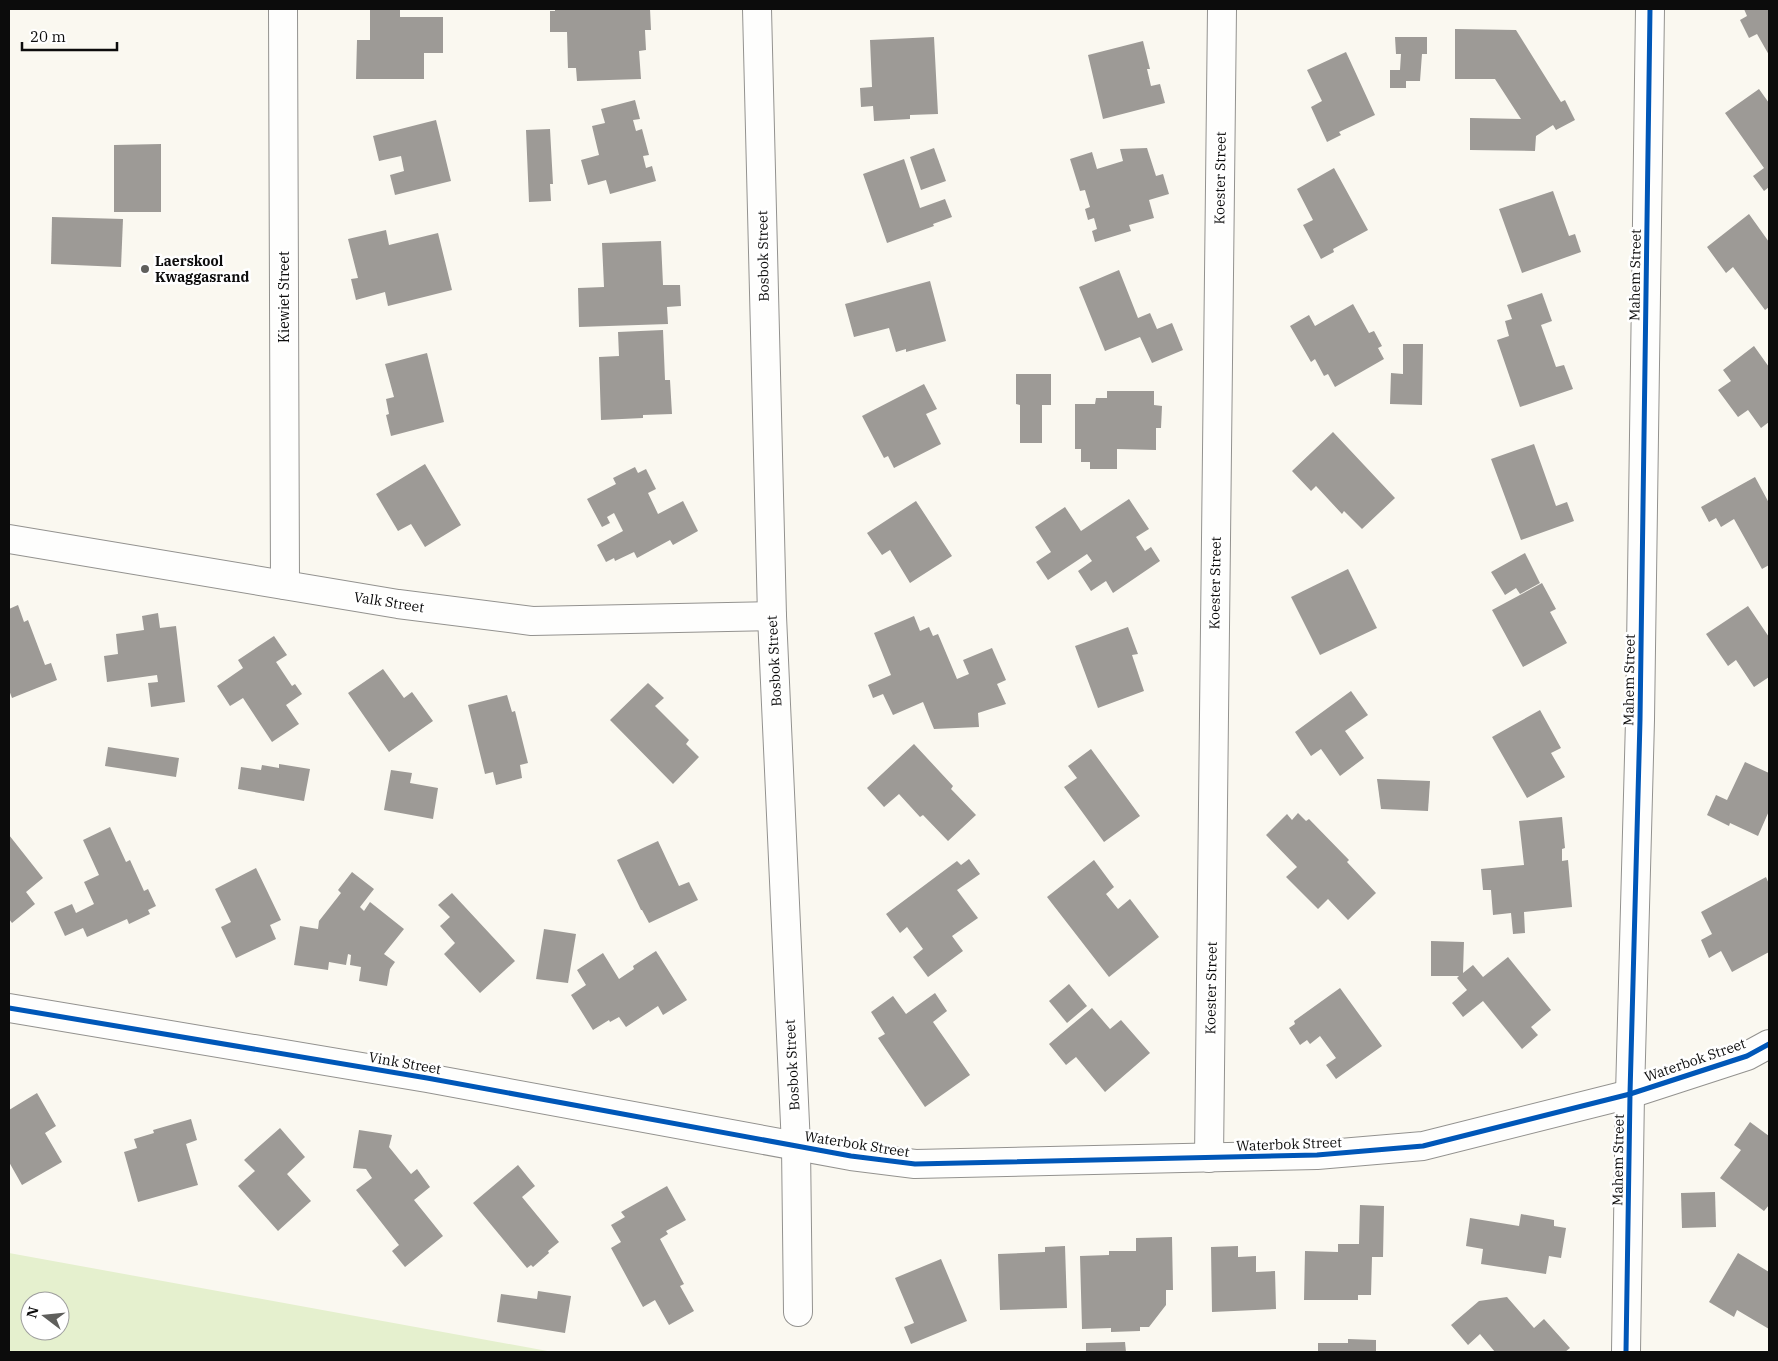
<svg xmlns="http://www.w3.org/2000/svg" width="1778" height="1361" font-family="'IBM Plex Serif',serif">
	<style>
		.green { fill: #e5f0ce; fill-rule: evenodd }
		.building { fill: #9d9a96 }
		.lines { fill: none; stroke-linecap: round; stroke-linejoin: round }
		.minor-casing { stroke: #93928f; stroke-width: 30 }
		.minor { stroke: #fefefd; stroke-width: 28 }
		.cycleway-casing { stroke: #fff; stroke-width: 8 }
		.cycleway { stroke: #0057b8; stroke-width: 5 }
		.poi-dot { fill: #5f5f5c; stroke: #fff; stroke-width: 2 }
		.labels { text-anchor: middle; dominant-baseline: central; stroke-width: 5; stroke-linejoin: round; paint-order: stroke }
		.street-label { font-size: 14px; fill: #0c0c0c; stroke: #fff }
		.poi-label { font-size: 14px; font-weight: bold; fill: #0c0c0c; stroke: #fff; text-anchor: start }
	</style>
	<rect width="100%" height="100%" fill="#faf8f0"/>
	<!-- green -->
	<path class="green" d="M9,1253l544,99h-544zM30,1301h30v30h-30z"/>
	<!-- building -->
	<g class="building">
		<polygon points="370,9 400,9 400,17 443,17 443,53 424,53 424,79 356,79 357,40 370,40"/>
		<polygon points="555,9 650,9 651,30 645,30 646,50 639,51 641,79 577,81 576,68 568,68 567,32 550,32 550,11 555,11"/>
		<polygon points="1744,9 1769,9 1769,55 1757,34 1749,38 1740,20 1747,16"/>
		<polygon points="1455,29 1516,30 1561,102 1565,100 1575,120 1556,130 1553,125 1536,136 1535,151 1470,150 1470,118 1521,119 1495,79 1455,79"/>
		<polygon points="934,37 938,114 910,115 910,119 874,121 873,106 861,107 860,88 872,87 870,40"/>
		<polygon points="1395,37 1427,37 1427,54 1422,54 1420,81 1406,81 1406,88 1390,88 1390,70 1400,70 1401,54 1396,54"/>
		<polygon points="1143,41 1150,69 1147,69 1151,86 1160,84 1165,103 1103,119 1088,55"/>
		<polygon points="1346,52 1375,115 1339,132 1341,135 1327,142 1311,107 1322,101 1307,70"/>
		<polygon points="1759,89 1769,103 1769,187 1764,191 1753,176 1764,168 1725,113"/>
		<polygon points="635,100 640,119 633,120 636,131 642,129 649,155 643,156 646,168 652,166 656,181 610,194 606,180 588,185 581,160 599,155 592,126 605,123 601,109"/>
		<polygon points="436,120 451,181 395,195 390,175 404,171 401,156 379,161 373,136"/>
		<polygon points="550,129 553,184 550,184 551,201 529,202 526,130"/>
		<polygon points="161,144 161,212 114,212 114,145"/>
		<polygon points="934,148 946,181 921,190 910,157"/>
		<polygon points="1147,148 1156,176 1163,174 1169,194 1149,200 1154,218 1129,225 1131,231 1095,242 1092,231 1097,229 1094,218 1088,220 1085,209 1090,207 1085,190 1080,191 1070,159 1092,152 1097,169 1123,161 1120,149"/>
		<polygon points="904,159 920,208 945,199 952,217 933,224 934,226 887,243 863,174"/>
		<polygon points="1334,168 1368,230 1333,249 1334,252 1321,259 1303,225 1313,220 1297,189"/>
		<polygon points="1553,191 1569,236 1575,234 1581,252 1522,273 1499,209"/>
		<polygon points="1749,214 1769,242 1769,307 1765,310 1733,267 1726,273 1707,247"/>
		<polygon points="52,217 123,219 121,267 51,264"/>
		<polygon points="386,230 389,245 438,233 452,290 388,306 385,292 356,300 351,279 358,278 348,239"/>
		<polygon points="661,241 663,285 680,285 681,306 667,307 668,324 579,327 578,288 604,287 602,243"/>
		<polygon points="1119,270 1138,318 1150,313 1157,329 1172,323 1183,350 1152,363 1140,337 1105,351 1079,287"/>
		<polygon points="930,281 946,341 906,352 906,349 896,352 889,328 854,337 845,304"/>
		<polygon points="1542,293 1552,321 1541,325 1556,367 1564,365 1573,389 1520,407 1497,340 1509,336 1505,321 1512,319 1507,305"/>
		<polygon points="1353,304 1369,333 1374,331 1382,346 1378,348 1384,359 1335,387 1328,374 1324,376 1315,359 1311,362 1290,326 1309,315 1315,326"/>
		<polygon points="663,330 665,380 670,380 672,414 643,415 643,418 601,420 599,357 619,356 618,332"/>
		<polygon points="1403,344 1423,344 1422,405 1390,404 1391,373 1403,374"/>
		<polygon points="1754,346 1769,367 1769,422 1761,428 1748,410 1738,417 1718,390 1731,381 1723,370"/>
		<polygon points="427,353 444,422 391,436 386,415 389,414 386,399 394,397 385,364"/>
		<polygon points="1016,374 1051,374 1051,405 1042,405 1042,443 1020,443 1020,405 1016,404"/>
		<polygon points="924,384 937,409 926,414 941,444 894,468 888,456 884,458 862,416"/>
		<polygon points="1107,391 1154,391 1154,405 1162,406 1161,428 1156,428 1156,450 1117,449 1117,469 1090,469 1090,462 1081,462 1081,449 1075,449 1075,404 1095,404 1096,398 1107,398"/>
		<polygon points="1333,432 1395,498 1362,529 1344,511 1342,514 1316,486 1311,491 1292,471"/>
		<polygon points="1534,444 1556,506 1567,502 1574,521 1521,540 1491,459"/>
		<polygon points="425,464 461,525 425,547 411,524 398,531 376,494"/>
		<polygon points="635,467 638,473 646,469 656,489 648,493 658,514 683,501 698,531 673,545 670,540 637,558 634,552 615,561 614,558 606,562 597,545 623,531 614,513 607,517 610,523 602,527 587,499 616,484 613,478"/>
		<polygon points="1755,477 1769,503 1769,565 1762,569 1734,519 1721,527 1716,518 1709,522 1701,507"/>
		<polygon points="1129,499 1149,529 1136,537 1145,551 1151,547 1160,561 1113,593 1106,581 1091,591 1078,571 1092,561 1087,554 1048,580 1036,562 1051,552 1035,527 1065,507 1081,531"/>
		<polygon points="916,501 952,556 910,583 890,550 882,555 867,533"/>
		<polygon points="1525,553 1540,583 1520,594 1516,588 1505,595 1491,572"/>
		<polygon points="1348,569 1377,628 1320,655 1291,597"/>
		<polygon points="1542,583 1556,609 1550,612 1567,643 1523,667 1492,610"/>
		<polygon points="18,605 24,622 28,620 45,665 51,663 57,680 12,698 9,690 9,609"/>
		<polygon points="1748,606 1769,637 1769,677 1754,687 1736,660 1728,666 1706,634"/>
		<polygon points="158,613 160,628 176,626 185,702 151,707 148,683 158,682 157,675 107,682 104,656 118,654 116,634 144,630 142,616"/>
		<polygon points="914,616 920,631 929,627 933,636 938,634 957,679 969,674 963,660 992,648 1006,680 997,684 1006,704 978,713 979,727 934,729 923,702 893,715 883,694 873,698 868,685 891,675 874,633"/>
		<polygon points="1128,627 1138,654 1132,655 1144,691 1098,708 1075,646"/>
		<polygon points="274,636 287,655 276,662 292,686 295,684 302,694 286,705 299,724 272,742 243,698 230,706 217,686 243,668 238,660"/>
		<polygon points="383,669 404,698 412,692 433,721 389,752 348,693"/>
		<polygon points="648,683 664,698 655,706 689,740 686,744 699,757 673,784 610,720"/>
		<polygon points="1351,691 1368,715 1345,731 1364,758 1340,776 1321,749 1311,756 1295,732"/>
		<polygon points="507,695 512,712 515,711 528,763 520,765 522,778 496,785 493,772 485,774 468,705"/>
		<polygon points="1540,710 1561,748 1551,753 1565,777 1527,798 1492,737"/>
		<polygon points="914,744 953,786 951,789 976,815 948,841 923,815 920,817 899,794 884,807 867,788"/>
		<polygon points="108,747 179,758 176,777 105,766"/>
		<polygon points="1091,749 1140,816 1104,842 1064,787 1077,778 1068,766"/>
		<polygon points="1745,762 1769,773 1769,811 1758,836 1730,823 1729,826 1707,815 1716,795 1727,800"/>
		<polygon points="279,764 310,769 304,801 238,789 241,767 261,770 262,765 279,768"/>
		<polygon points="391,770 412,773 410,783 438,788 433,819 384,810"/>
		<polygon points="1377,779 1430,781 1428,811 1381,809"/>
		<polygon points="1298,813 1306,821 1309,819 1349,860 1347,862 1376,893 1348,920 1328,899 1318,909 1286,877 1297,867 1266,835 1287,814 1292,820"/>
		<polygon points="1562,817 1565,848 1562,849 1562,861 1568,860 1572,907 1524,912 1525,933 1513,934 1511,913 1493,915 1491,890 1483,890 1481,869 1524,865 1519,821"/>
		<polygon points="110,827 126,862 130,860 144,891 148,889 156,906 148,910 150,914 129,924 127,919 87,937 83,928 65,936 54,912 72,904 76,913 94,904 84,882 99,875 83,840"/>
		<polygon points="9,835 43,878 26,892 35,904 12,923 9,919"/>
		<polygon points="658,841 679,886 689,882 698,900 649,923 642,910 641,910 617,860"/>
		<polygon points="969,859 980,874 957,890 978,918 952,936 963,951 928,977 913,957 923,949 907,927 900,933 886,914 957,861 961,865"/>
		<polygon points="1094,860 1114,887 1106,894 1118,909 1130,899 1159,937 1109,977 1047,897"/>
		<polygon points="256,868 281,920 270,925 276,939 236,958 221,927 231,922 215,889"/>
		<polygon points="352,872 374,889 360,907 364,911 370,902 404,929 384,954 395,962 390,969 387,986 359,981 361,967 350,965 351,955 348,954 346,965 329,962 328,970 294,965 300,926 318,929 319,921 341,893 338,890"/>
		<polygon points="1766,877 1769,884 1769,952 1732,972 1721,951 1709,958 1701,940 1712,934 1701,912"/>
		<polygon points="452,893 515,961 480,993 444,954 455,943 440,926 450,917 438,905"/>
		<polygon points="544,929 576,934 568,983 536,979"/>
		<polygon points="1431,941 1464,942 1463,973 1473,965 1483,977 1508,957 1551,1010 1531,1027 1538,1035 1522,1049 1483,1001 1463,1017 1452,1003 1467,990 1457,978 1459,976 1431,976"/>
		<polygon points="656,951 687,1000 663,1015 658,1006 626,1027 619,1017 610,1022 609,1020 593,1030 571,995 586,985 577,970 603,953 619,979 634,969 633,966"/>
		<polygon points="1069,984 1087,1006 1067,1023 1049,1001"/>
		<polygon points="1340,988 1382,1046 1336,1079 1326,1065 1336,1058 1320,1036 1310,1044 1307,1040 1300,1045 1289,1028 1295,1024 1294,1021"/>
		<polygon points="935,993 947,1011 933,1022 970,1075 925,1107 878,1038 885,1034 871,1012 893,996 906,1014"/>
		<polygon points="1092,1008 1110,1029 1121,1020 1150,1053 1105,1092 1076,1057 1066,1065 1049,1044"/>
		<polygon points="37,1093 56,1126 45,1133 62,1162 22,1185 9,1162 9,1110"/>
		<polygon points="191,1119 197,1140 186,1144 198,1185 138,1202 124,1152 137,1148 134,1139 154,1133 153,1130"/>
		<polygon points="1750,1122 1769,1136 1769,1205 1764,1211 1720,1178 1741,1150 1734,1145"/>
		<polygon points="280,1128 305,1157 287,1174 311,1201 278,1231 238,1186 255,1171 244,1160"/>
		<polygon points="359,1130 392,1135 389,1147 411,1174 417,1169 430,1187 414,1200 443,1236 405,1267 392,1251 399,1245 356,1190 372,1178 366,1169 353,1168"/>
		<polygon points="518,1165 535,1186 522,1197 559,1242 548,1251 549,1253 533,1267 531,1265 527,1268 473,1203"/>
		<polygon points="667,1186 686,1220 666,1231 668,1234 660,1239 684,1284 680,1286 694,1311 669,1325 655,1300 643,1307 611,1248 621,1242 611,1225 625,1217 621,1212"/>
		<polygon points="1715,1192 1716,1227 1682,1228 1681,1193"/>
		<polygon points="1360,1205 1384,1206 1383,1257 1372,1257 1371,1295 1358,1295 1358,1300 1304,1300 1305,1251 1338,1252 1338,1244 1359,1244"/>
		<polygon points="1521,1214 1554,1220 1554,1226 1566,1228 1561,1258 1549,1256 1546,1274 1481,1264 1483,1249 1466,1246 1470,1218 1519,1226"/>
		<polygon points="1172,1237 1173,1290 1166,1290 1166,1305 1149,1327 1140,1327 1140,1331 1111,1332 1111,1328 1082,1329 1080,1256 1109,1255 1109,1251 1136,1251 1136,1238"/>
		<polygon points="1065,1246 1067,1308 1000,1310 998,1254 1045,1252 1045,1247"/>
		<polygon points="1238,1246 1238,1257 1256,1256 1256,1272 1275,1271 1276,1309 1212,1312 1211,1247"/>
		<polygon points="1738,1253 1769,1272 1769,1329 1737,1310 1734,1317 1709,1302"/>
		<polygon points="941,1259 967,1321 911,1344 904,1327 914,1323 895,1278"/>
		<polygon points="538,1291 571,1296 565,1333 497,1322 501,1294 537,1299"/>
		<polygon points="1507,1297 1534,1328 1544,1319 1570,1348 1565,1352 1495,1352 1480,1334 1468,1345 1451,1325 1479,1301"/>
		<polygon points="1348,1339 1376,1340 1376,1352 1318,1352 1318,1343 1348,1343"/>
		<polygon points="1125,1342 1126,1352 1086,1352 1086,1343"/>
	</g>
	<g class="lines">
		<defs>
			<g id="minor">
				<polyline points="283,9 285,585"/>
				<polyline points="757,9 772,616 796,1146 798,1312"/>
				<polyline points="9,539 398,604 532,621 772,616"/>
				<polyline points="9,1008 427,1078 851,1156 915,1164 1317,1155 1423,1146 1630,1094 1747,1056 1769,1044"/>
				<polyline points="1209,1158 1222,9"/>
				<polyline points="1626,1352 1630,1094 1640,720 1650,9"/>
			</g>
		</defs>
		<!-- minor casing -->
		<use href="#minor" class="minor-casing"/>
		<!-- minor -->
		<use href="#minor" class="minor"/>
		<defs>
			<g id="cycleway">
				<polyline points="9,1008 427,1078 851,1156 915,1164 1317,1155 1423,1146 1630,1094 1747,1056 1769,1044"/>
				<polyline points="1626,1352 1630,1094 1640,720 1650,9"/>
			</g>
		</defs>
		<!-- cycleway casing -->
		<use href="#cycleway" class="cycleway-casing"/>
		<!-- cycleway -->
		<use href="#cycleway" class="cycleway"/>
	</g>
	<!-- markers -->
	<circle class="poi-dot" cx="145" cy="269" r="5"/>
	<g class="labels">
		<!-- street labels -->
		<g class="street-label">
			<text transform="translate(1220 178) rotate(-89)">Koester Street</text>
			<text transform="translate(763 256) rotate(-91)">Bosbok Street</text>
			<text transform="translate(1635 275) rotate(-89)">Mahem Street</text>
			<text transform="translate(284 297) rotate(-90)">Kiewiet Street</text>
			<text transform="translate(1215 583) rotate(-89)">Koester Street</text>
			<text transform="translate(389 602) rotate(9)">Valk Street</text>
			<text transform="translate(774 661) rotate(-93)">Bosbok Street</text>
			<text transform="translate(1629 680) rotate(-89)">Mahem Street</text>
			<text transform="translate(1211 988) rotate(-89)">Koester Street</text>
			<text transform="translate(1695 1060) rotate(-19)">Waterbok Street</text>
			<text transform="translate(405 1063) rotate(10)">Vink Street</text>
			<text transform="translate(792 1065) rotate(-93)">Bosbok Street</text>
			<text transform="translate(857 1144) rotate(9)">Waterbok Street</text>
			<text transform="translate(1289 1144) rotate(-2)">Waterbok Street</text>
			<text transform="translate(1618 1160) rotate(-89)">Mahem Street</text>
		</g>
		<!-- poi labels -->
		<g class="poi-label">
			<text x="155" y="261">Laerskool<tspan x="155" dy="16">Kwaggasrand</tspan></text>
		</g>
	</g>
	<!-- border -->
	<rect width="1778" height="1361" fill="none" stroke="#0c0c0c" stroke-width="20"/>
	<!-- north arrow -->
	<g transform="translate(45 1316) rotate(286)"><circle r="24" fill="#ffffff" stroke="#9e9e9e"/>
	<path d="M0-4L9 19L0 12L-9 19Z" fill="#5f5f5c"/>
	<text y="-8" font-size="14" font-weight="bold" text-anchor="middle" fill="#0c0c0c">N</text>
	</g>
	<!-- scale -->
	<path d="M22 42v8h95v-8" fill="none" stroke="#0c0c0c" stroke-width="2.5"/>
	<text x="30" y="42" font-size="15" fill="#0c0c0c" stroke="#ffffff" stroke-width="4" paint-order="stroke">20 m</text>
</svg>
